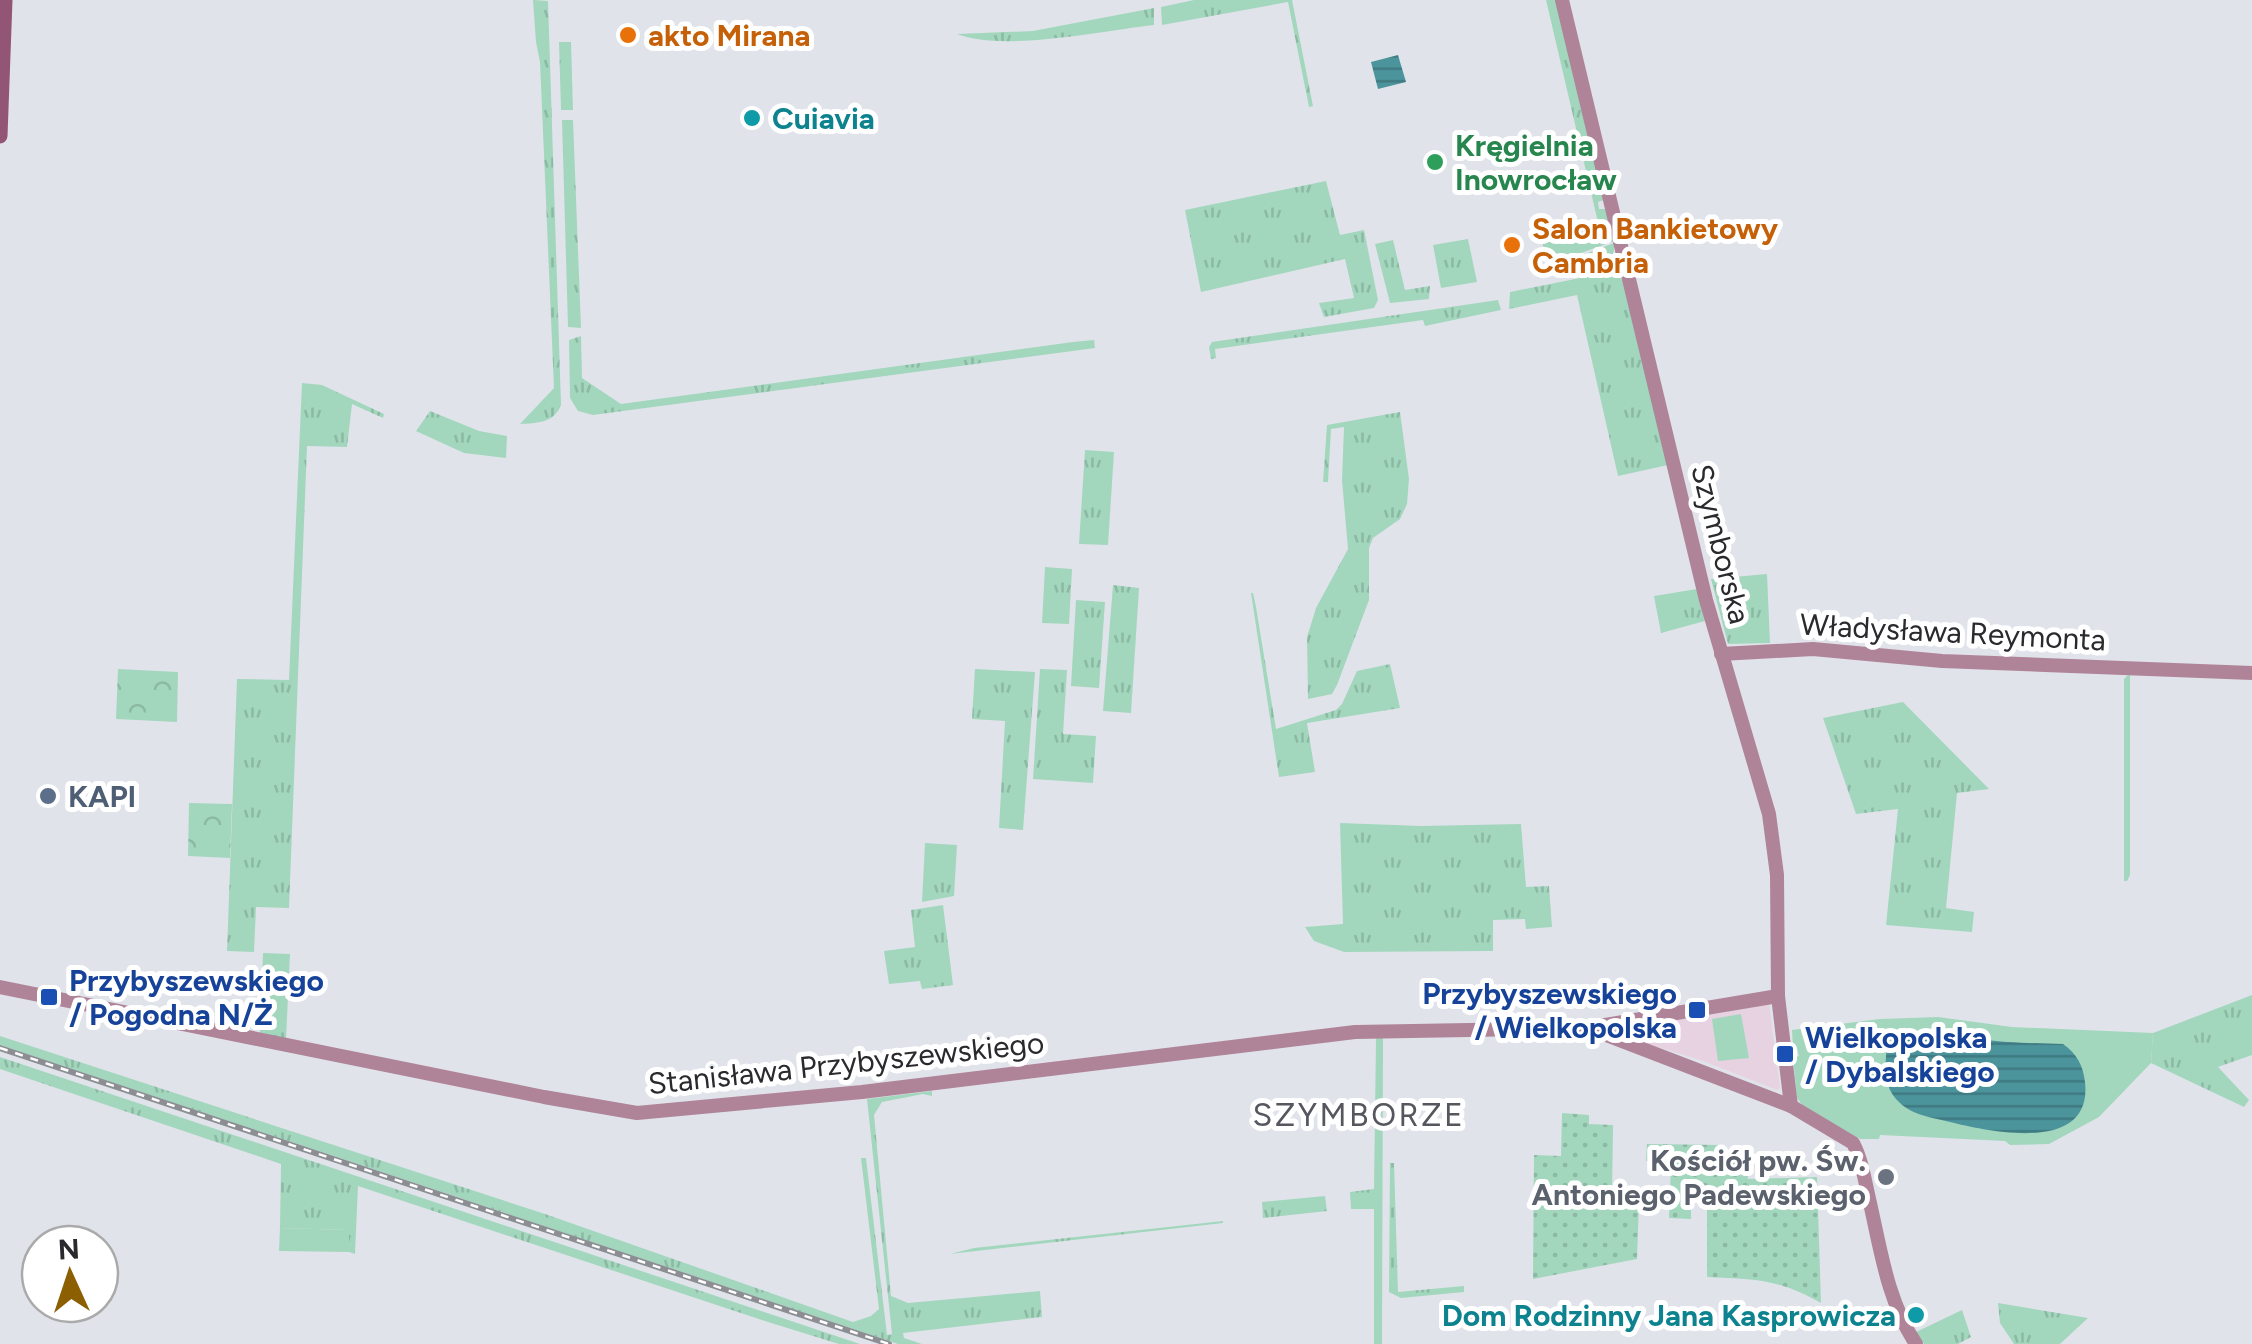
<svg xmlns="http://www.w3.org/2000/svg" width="2252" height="1344" font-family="Figtree,sans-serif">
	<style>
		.education { fill: #e7d2e1 }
		.grass { fill: url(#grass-tufts) }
		.forest { fill: url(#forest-crowns) }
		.park { fill: #a2d7bd }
		.garden { fill: url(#garden-dots) }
		.water { fill: url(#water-rules) }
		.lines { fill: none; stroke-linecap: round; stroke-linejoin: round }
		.tertiary { stroke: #af8499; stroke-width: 14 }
		.secondary { stroke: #925575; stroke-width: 15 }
		.rail-casing { stroke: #8d8e94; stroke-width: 6 }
		.rail { stroke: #fff; stroke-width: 2.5; stroke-dasharray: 8; stroke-linecap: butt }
		.food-dot { fill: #e8710a; stroke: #fff; stroke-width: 4 }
		.culture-dot { fill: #0f9aa8; stroke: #fff; stroke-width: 4 }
		.leisure-dot { fill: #2e9e5b; stroke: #fff; stroke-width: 4 }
		.service-dot { fill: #5c6f8a; stroke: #fff; stroke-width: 4 }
		.transit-dot { fill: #1a4fb4; stroke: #fff; stroke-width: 4 }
		.worship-dot { fill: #6b7280; stroke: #fff; stroke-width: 4 }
		.labels { text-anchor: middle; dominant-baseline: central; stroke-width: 10; stroke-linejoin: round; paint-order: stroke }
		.food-label { font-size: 30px; font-weight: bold; fill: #c56008; stroke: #fff; text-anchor: start }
		.culture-label { font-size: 30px; font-weight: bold; fill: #0d838f; stroke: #fff; text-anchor: start }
		.leisure-label { font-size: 30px; font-weight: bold; fill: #27864d; stroke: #fff; text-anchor: start }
		.street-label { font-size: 30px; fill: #2a2a2e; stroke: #fff }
		.service-label { font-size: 30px; font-weight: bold; fill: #4e5e75; stroke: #fff; text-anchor: start }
		.transit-label { font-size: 30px; font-weight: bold; fill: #164399; stroke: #fff; text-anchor: start }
		.worship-label { font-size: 30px; font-weight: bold; fill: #5b616d; stroke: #fff; text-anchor: end }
		.neighbourhood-label { font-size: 32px; letter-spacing: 2.5px; fill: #55565e; stroke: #fff }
	</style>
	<defs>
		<pattern id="grass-tufts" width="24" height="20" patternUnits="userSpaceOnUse" patternTransform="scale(2.5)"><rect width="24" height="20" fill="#a2d7bd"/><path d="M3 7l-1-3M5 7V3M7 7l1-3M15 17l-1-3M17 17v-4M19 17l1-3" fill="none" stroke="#8cb9a3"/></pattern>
		<pattern id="forest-crowns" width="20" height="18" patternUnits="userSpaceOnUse" patternTransform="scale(2.5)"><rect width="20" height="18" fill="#a2d7bd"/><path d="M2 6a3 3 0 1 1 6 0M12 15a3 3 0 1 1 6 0" fill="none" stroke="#8cb9a3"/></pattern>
		<pattern id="garden-dots" width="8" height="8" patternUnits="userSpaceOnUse" patternTransform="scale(2.5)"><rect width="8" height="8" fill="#a2d7bd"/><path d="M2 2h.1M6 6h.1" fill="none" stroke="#8cb9a3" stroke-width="1.8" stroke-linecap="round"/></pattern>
		<pattern id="water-rules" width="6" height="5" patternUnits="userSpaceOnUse" patternTransform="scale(2.5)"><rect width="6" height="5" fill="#4b949c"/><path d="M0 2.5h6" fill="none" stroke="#3f7980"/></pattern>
	</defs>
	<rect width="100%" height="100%" fill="#e1e3eb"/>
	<!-- education -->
	<polygon class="education" points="1769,1004 1780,1088 1777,1090 1703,1061 1622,1036 1623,1028"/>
	<!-- grass -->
	<g class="grass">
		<path d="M533,0l15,1 13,404c-7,18 -24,18 -41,19l34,-36 -14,-326 -4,-20z"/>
		<polygon points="1194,0 1292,0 1313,106 1309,107 1288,2 1162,25 1161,7"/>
		<polygon points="1546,0 1556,0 1604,200 1598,202 1599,209 1606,209 1614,241 1548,265 1536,218 1546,216 1554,243 1600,231"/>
		<path d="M1154,8v17c-52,6 -151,27 -197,9l76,-3z"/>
		<polygon points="559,42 571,42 573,110 561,110"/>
		<polygon points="573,120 581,328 568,327 562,120"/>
		<polygon points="1326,181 1340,235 1364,230 1378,300 1374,308 1324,317 1319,303 1354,298 1345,259 1201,292 1185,210"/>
		<polygon points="1468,239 1477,282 1441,288 1433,245"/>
		<polygon points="1393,240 1405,290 1430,286 1429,299 1390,303 1375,244"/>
		<path d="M1614,243c0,6 1,11 -5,16 -10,9 -48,13 -59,8z"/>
		<polygon points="1605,273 1620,277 1625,285 1668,465 1618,476 1577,295 1509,309 1510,292"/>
		<polygon points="1498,300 1501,310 1425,326 1423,320 1215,349 1216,358 1211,359 1209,347 1212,342"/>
		<polygon points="581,336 582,378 621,404 1073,342 1094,340 1095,348 593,415 578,411 570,398 569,340"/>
		<polygon points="302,383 322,385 384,414 383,418 352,404 347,447 307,446 289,908 256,907 254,952 227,951 237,679 289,680"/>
		<polygon points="430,411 479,431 507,436 506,458 464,453 416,431"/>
		<polygon points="1400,412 1409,479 1407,504 1400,519 1373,538 1369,548 1369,600 1337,685 1332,694 1308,699 1307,637 1316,608 1348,549 1342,480 1344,427 1331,429 1328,482 1323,482 1327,425"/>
		<polygon points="1085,450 1114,452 1108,545 1079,544"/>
		<polygon points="1045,567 1072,569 1069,624 1042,623"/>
		<polygon points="1767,574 1770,643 1728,644 1711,579"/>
		<polygon points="1113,585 1139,588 1131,713 1103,711"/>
		<polygon points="1697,589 1705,621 1661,633 1654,596"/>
		<polygon points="1251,593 1253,593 1256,607 1276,729 1336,710 1342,704 1357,671 1390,664 1400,708 1307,723 1315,772 1279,777"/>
		<polygon points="1076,600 1105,602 1099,688 1071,686"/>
		<polygon points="975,669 1035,672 1023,830 999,828 1005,721 972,719"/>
		<polygon points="1040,669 1067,670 1063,734 1096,736 1093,783 1033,779"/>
		<polygon points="2130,673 2130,875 2127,881 2124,881 2124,679"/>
		<polygon points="1903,702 1989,789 1957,793 1946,908 1974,912 1972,932 1886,925 1898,809 1856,814 1823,718"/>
		<polygon points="1340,823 1421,826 1521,824 1526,887 1549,886 1552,927 1526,929 1525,919 1493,920 1493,951 1344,952 1314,941 1305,927 1343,924"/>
		<polygon points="925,843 957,845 954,896 922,902"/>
		<polygon points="943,905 953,985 922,989 920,981 889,984 884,951 915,947 911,910"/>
		<polygon points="263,953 290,954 286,1039 260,1033"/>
		<polygon points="2252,995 2252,1055 2218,1067 2249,1100 2244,1107 2151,1063 2153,1033"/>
		<polygon points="0,1036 545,1214 853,1322 871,1316 879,1309 861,1158 866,1158 887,1335 892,1334 867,1099 932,1091 932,1096 923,1094 882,1102 874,1115 891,1296 908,1303 1040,1291 1042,1317 903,1333 904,1338 922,1344 898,1344 0,1045"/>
		<polygon points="1376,1038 1383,1038 1382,1344 1374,1344 1374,1209 1351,1209 1350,1192 1374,1189"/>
		<polygon points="0,1057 860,1344 839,1344 768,1322 358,1186 355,1254 349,1252 348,1230 280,1228 281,1164 0,1069"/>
		<polygon points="1390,1163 1394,1163 1398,1292 1464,1286 1464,1292 1401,1298 1389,1292"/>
		<polygon points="1325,1196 1327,1211 1263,1218 1262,1202"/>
		<polygon points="1223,1221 1223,1223 950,1254 974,1248"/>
		<polygon points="1998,1303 2088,1318 2060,1344 2014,1344 2000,1323"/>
		<polygon points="1962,1310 1971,1337 1958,1344 1924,1344 1916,1332"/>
	</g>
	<!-- forest -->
	<g class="forest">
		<polygon points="118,669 178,672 177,722 116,719"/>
		<polygon points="189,803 232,804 230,858 188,856"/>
	</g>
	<!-- park -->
	<g class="park">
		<polygon points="1741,1014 1749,1058 1718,1061 1712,1019"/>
		<polygon points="1938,1017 2012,1027 2153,1033 2151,1063 2099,1117 2049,1144 2010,1145 2005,1141 1880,1135 1879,1139 1860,1139 1803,1106 1797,1098 1793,1058 1799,1056 1797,1048 1793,1048 1792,1030 1880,1019"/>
		<polygon points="280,1228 349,1230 349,1252 279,1251"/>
	</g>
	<!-- garden -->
	<g class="garden">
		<polygon points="1562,1113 1589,1115 1589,1124 1613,1125 1612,1196 1639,1203 1637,1259 1533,1279 1534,1155 1561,1156"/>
		<path d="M1647,1144l76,1v17l24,1 1,16 69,-2 4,126c-42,-24 -67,-24 -114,-26v-89h-16v31l-22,-1 2,-55 -25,-2z"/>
	</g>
	<!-- water -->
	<g class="water">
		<polygon points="1398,55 1406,82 1378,89 1371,62"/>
		<path d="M1939,1028c25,15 94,15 124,16 14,10 20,21 22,38 8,72 -95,50 -135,40 -16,-4 -38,-7 -50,-19 -18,-16 -15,-36 -13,-57l8,-7z"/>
	</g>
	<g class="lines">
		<!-- tertiary -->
		<g class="tertiary">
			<polyline points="1562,0 1706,600 1769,814 1777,875 1778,996 1791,1106"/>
			<polyline points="1721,654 1813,649 1942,661 2252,673"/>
			<polyline points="0,987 544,1097 637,1113 862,1092 1355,1032 1587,1028 1778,996"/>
			<path d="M1588,1028l203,78 62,37c10,19 12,40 17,60 11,49 18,99 46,141"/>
		</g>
		<!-- secondary -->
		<polyline class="secondary" points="0,136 5,0"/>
		<defs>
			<polyline id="rail" points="0,1048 889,1344"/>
		</defs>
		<!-- rail casing -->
		<use href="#rail" class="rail-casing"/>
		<!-- rail -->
		<use href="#rail" class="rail"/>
	</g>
	<!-- markers -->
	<g class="food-dot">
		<circle cx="628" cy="35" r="10"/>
		<circle cx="1512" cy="245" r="10"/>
	</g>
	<g class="culture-dot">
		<circle cx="752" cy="118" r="10"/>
		<circle cx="1916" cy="1315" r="10"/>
	</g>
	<circle class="leisure-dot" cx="1435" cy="162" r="10"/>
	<circle class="service-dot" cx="48" cy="796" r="10"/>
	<g class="transit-dot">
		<rect x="39" y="987" width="20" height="20" rx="5"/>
		<rect x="1687" y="1000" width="20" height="20" rx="5"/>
		<rect x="1775" y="1044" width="20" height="20" rx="5"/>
	</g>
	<circle class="worship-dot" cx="1886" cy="1177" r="10"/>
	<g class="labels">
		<!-- food labels -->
		<g class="food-label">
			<text x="648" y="35">akto Mirana</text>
			<text x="1532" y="228">Salon Bankietowy<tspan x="1532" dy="34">Cambria</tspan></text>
		</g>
		<!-- culture labels -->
		<g class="culture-label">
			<text x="772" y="118">Cuiavia</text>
			<text x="1896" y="1315" text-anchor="end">Dom Rodzinny Jana Kasprowicza</text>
		</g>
		<!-- leisure labels -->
		<g class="leisure-label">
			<text x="1455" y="145">Kręgielnia<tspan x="1455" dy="34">Inowrocław</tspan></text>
		</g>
		<!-- street labels -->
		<g class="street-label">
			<text transform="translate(1721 544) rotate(76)">Szymborska</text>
			<text transform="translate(1953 632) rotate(3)">Władysława Reymonta</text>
			<text transform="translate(846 1063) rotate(-6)">Stanisława Przybyszewskiego</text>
		</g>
		<!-- service labels -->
		<g class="service-label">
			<text x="68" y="796">KAPI</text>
		</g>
		<!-- transit labels -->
		<g class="transit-label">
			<text x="69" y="980">Przybyszewskiego<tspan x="69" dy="34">/ Pogodna N/Ż</tspan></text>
			<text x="1677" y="993" text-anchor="end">Przybyszewskiego<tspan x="1677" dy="34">/ Wielkopolska</tspan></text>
			<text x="1805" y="1037">Wielkopolska<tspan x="1805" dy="34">/ Dybalskiego</tspan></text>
		</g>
		<!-- worship labels -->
		<g class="worship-label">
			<text x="1866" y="1160">Kościół pw. Św.<tspan x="1866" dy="34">Antoniego Padewskiego</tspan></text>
		</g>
		<!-- neighbourhood labels -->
		<g class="neighbourhood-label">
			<text x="1359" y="1115">SZYMBORZE</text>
		</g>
	</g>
	<!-- north arrow -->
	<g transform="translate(70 1274) rotate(357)"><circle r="48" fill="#ffffff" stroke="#aaaaab" stroke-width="2.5"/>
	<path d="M0-8L18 38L0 25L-18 38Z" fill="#8b5f02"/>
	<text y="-15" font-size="28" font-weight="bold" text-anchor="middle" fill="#2a2a2e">N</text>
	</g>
</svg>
